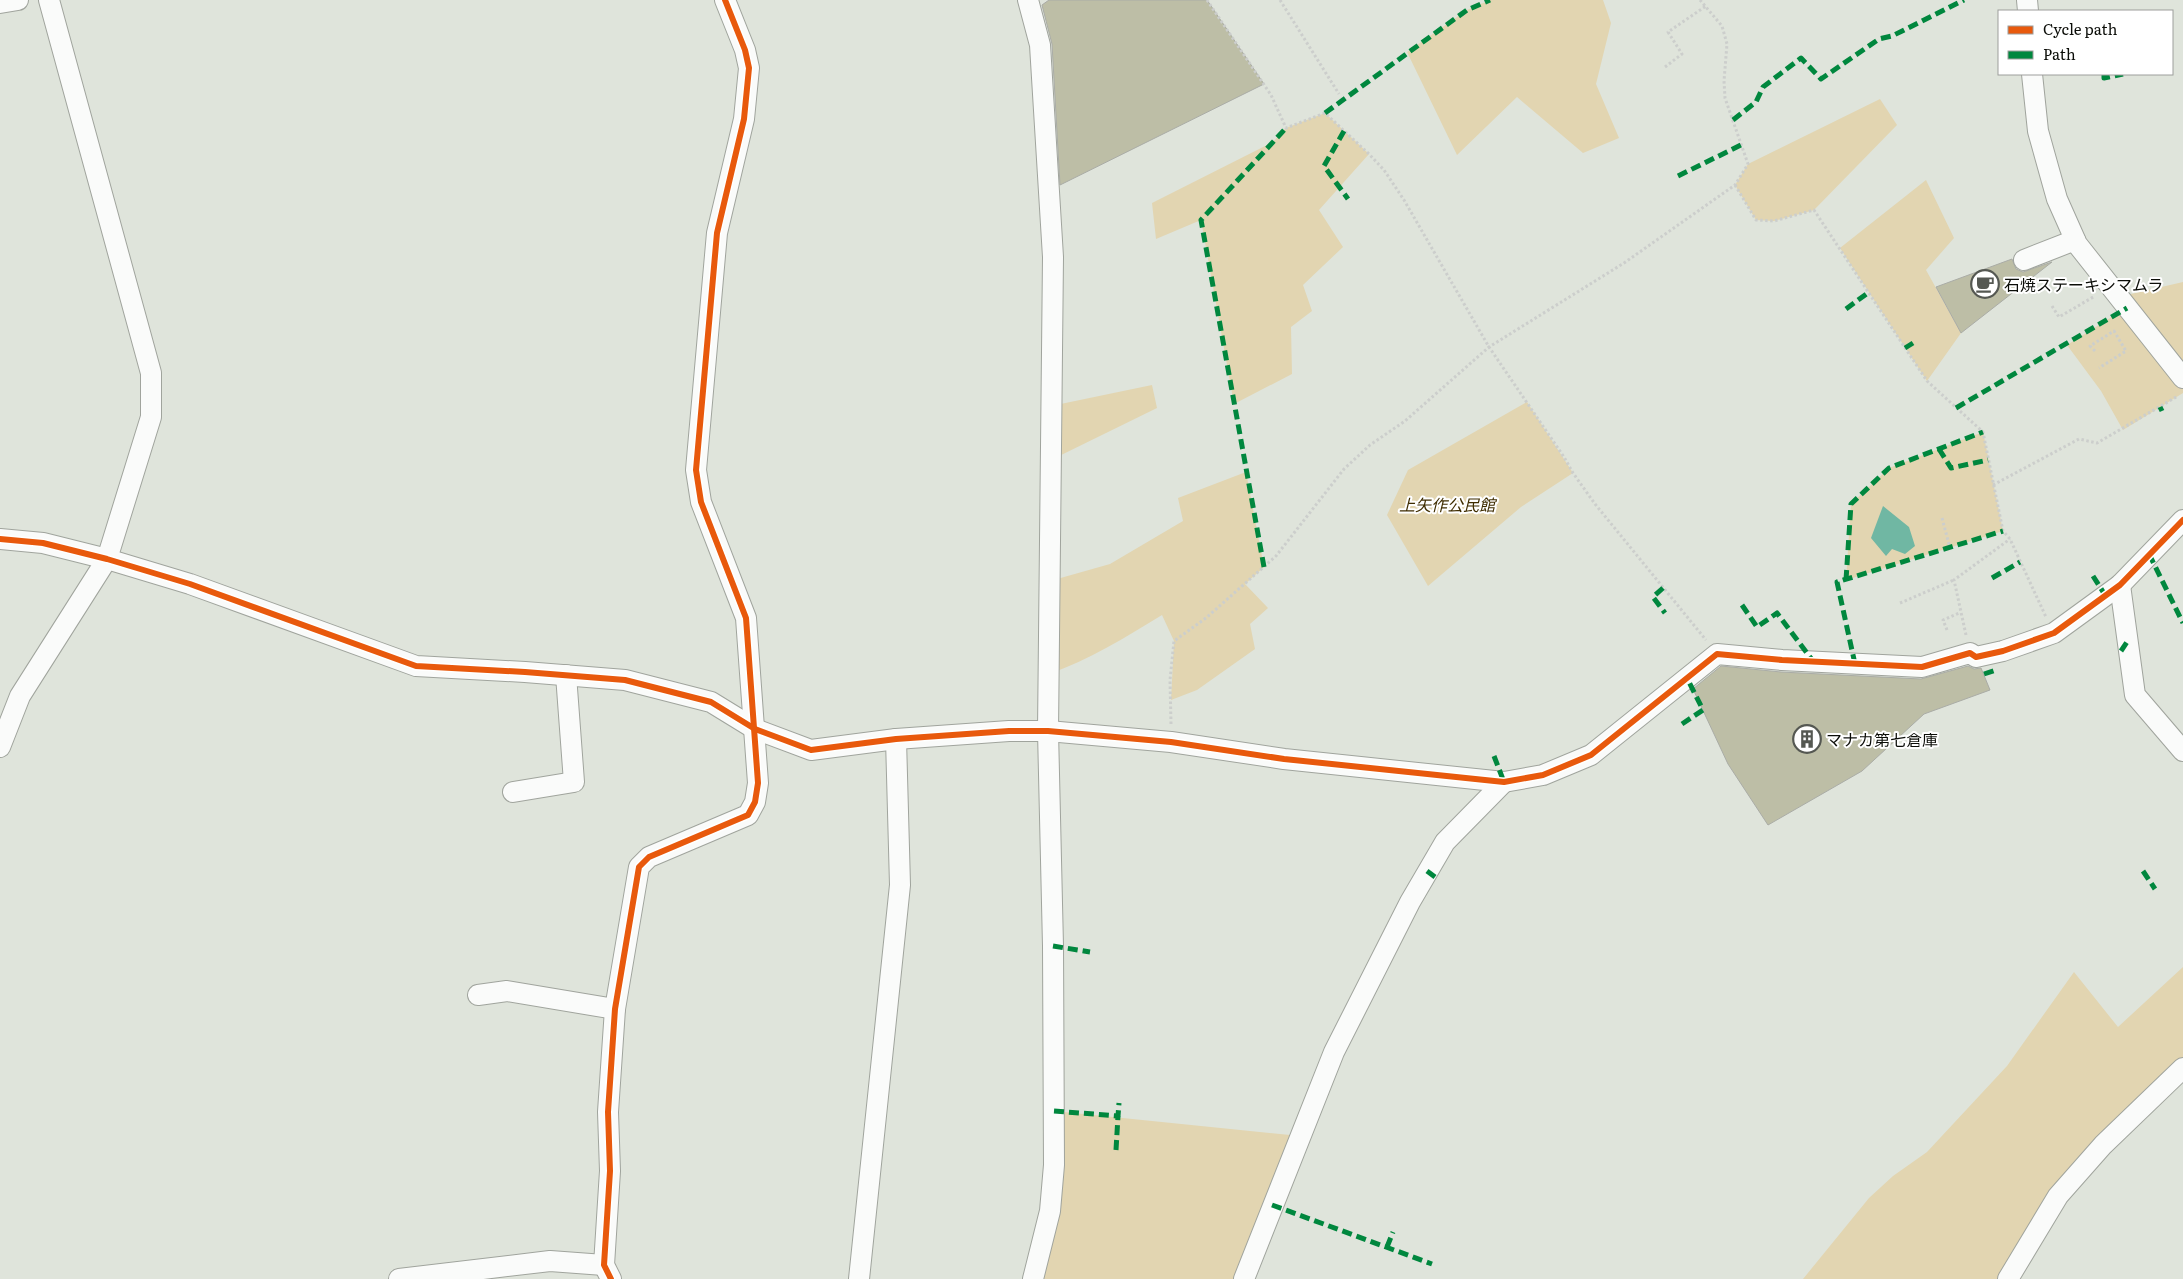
<svg xmlns="http://www.w3.org/2000/svg" width="2183" height="1279" font-family="Literata,'Noto Sans JP',serif">
	<style>
		.green { fill: #e2d5b1 }
		.water { fill: #70b7a3 }
		.building { fill: #bdbea6; stroke: #aaaca6 }
		.lines { fill: none; stroke-linecap: round; stroke-linejoin: round }
		.minor-casing { stroke: #a0a49d; stroke-width: 22 }
		.path { stroke: #cccecc; stroke-width: 3; stroke-dasharray: 2.5 2.5; stroke-linecap: butt }
		.minor { stroke: #fafbfa; stroke-width: 20 }
		.quiet { stroke: #00873e; stroke-width: 5; stroke-dasharray: 10 5; stroke-linecap: butt }
		.cycleway-casing { stroke: #fff; stroke-width: 9 }
		.cycleway { stroke: #e8590c; stroke-width: 6 }
		.labels { text-anchor: middle; dominant-baseline: central; stroke-width: 4; stroke-linejoin: round; paint-order: stroke }
		.poi-label { font-size: 16px; fill: #0b0d08; stroke: #fff; text-anchor: start }
		.park-label { font-size: 16px; font-style: italic; fill: #3f2d01; stroke: #fff }
	</style>
	<rect width="100%" height="100%" fill="#dfe4db"/>
	<!-- green -->
	<g class="green">
		<polygon points="1490,0 1603,0 1611,23 1596,84 1619,138 1583,153 1517,97 1457,155 1407,52 1467,10"/>
		<polygon points="1880,99 1897,125 1814,210 1774,221 1756,220 1735,185 1748,164"/>
		<polygon points="1325,113 1369,154 1319,210 1343,247 1303,285 1312,311 1291,327 1292,374 1234,404 1201,220 1156,239 1152,203 1273,142 1286,128"/>
		<polygon points="1926,180 1954,238 1926,270 1961,333 1927,381 1840,248"/>
		<polygon points="2183,282 2183,393 2123,430 2101,391 2067,345 2126,308 2118,297"/>
		<polygon points="1152,385 1157,408 1051,460 1051,406"/>
		<polygon points="1527,402 1573,473 1521,507 1428,586 1387,515 1408,470"/>
		<polygon points="1983,432 2003,531 1846,580 1851,504 1889,468"/>
		<path d="M1246,472l18,95 -19,17 23,24 -18,16 5,25 -58,41 -26,10 3,-59 -12,-26c-36,22 -73,45 -113,59l1,-93 60,-17 73,-43 -5,-23z"/>
		<polygon points="2183,967 2183,1068 2123,1127 2007,1279 1803,1279 1869,1198 1893,1176 1927,1152 2007,1066 2074,972 2118,1027"/>
		<polygon points="1054,1111 1300,1136 1244,1279 1033,1279"/>
	</g>
	<!-- water -->
	<polygon class="water" points="1883,506 1909,527 1915,546 1905,554 1892,549 1886,556 1871,538"/>
	<!-- building -->
	<g class="building">
		<polygon points="1049,0 1207,0 1264,84 1060,185 1052,44 1042,5"/>
		<polygon points="2012,259 2016,269 2023,272 2052,262 1961,333 1936,287"/>
		<polygon points="1721,666 1781,672 1921,679 1968,666 1974,669 1981,668 1990,690 1924,714 1862,771 1768,825 1728,764 1693,689"/>
	</g>
	<g class="lines">
		<defs>
			<g id="minor">
				<polyline points="1028,0 1040,45 1053,257 1048,731 1053,946 1054,1165 1050,1211 1033,1279"/>
				<polyline points="2027,0 2028,11"/>
				<polyline points="0,3 18,0"/>
				<polyline points="2032,74 2038,131 2057,199 2077,244 2183,378"/>
				<polyline points="2024,260 2075,240"/>
				<polyline points="0,539 43,543 107,559 190,584 416,666 525,672 625,680 711,702 755,729 811,750 896,739 1009,731 1048,731 1171,742 1284,759 1504,782 1543,775 1591,755 1717,654 1782,660 1922,667 1970,653 1976,657 2003,651 2054,633 2120,585 2183,520"/>
				<polyline points="2120,585 2135,695 2183,751"/>
				<polyline points="0,747 20,696 107,559 151,417 151,373 49,0"/>
				<polyline points="513,792 574,782 566,675"/>
				<polyline points="478,995 507,991 615,1009"/>
				<polyline points="399,1279 550,1261 604,1265"/>
				<polyline points="611,1279 604,1265 610,1171 608,1112 615,1009 639,867 649,857 748,815 755,802 758,783 746,618 701,502 696,470 717,233 744,119 749,68 745,50 725,0"/>
				<polyline points="859,1279 900,885 896,739"/>
				<polyline points="1244,1279 1334,1052 1410,902 1445,842 1504,782"/>
				<polyline points="2008,1279 2058,1196 2103,1145 2183,1068"/>
			</g>
		</defs>
		<!-- minor casing -->
		<use href="#minor" class="minor-casing"/>
		<!-- path -->
		<g class="path">
			<polyline points="1207,0 1271,95 1286,128 1325,113 1369,154 1384,170 1404,200 1489,347 1564,457 1573,473 1595,504 1706,640"/>
			<polyline points="1280,0 1339,94"/>
			<polyline points="1665,67 1682,54 1668,32 1706,6"/>
			<polyline points="1735,185 1756,220 1774,221 1814,210 1927,381 1983,432 2003,531 2010,539 2046,617"/>
			<polyline points="2052,306 2059,317 2095,296"/>
			<polyline points="2095,351 2090,346 2114,331 2126,351 2099,368"/>
			<polyline points="1993,485 2079,439 2097,443 2178,396"/>
			<polyline points="1942,518 1950,548"/>
			<polyline points="1900,603 1954,580"/>
			<polyline points="1947,630 1943,620 1959,613"/>
			<polyline points="1966,635 1954,580 2010,539"/>
			<polyline points="1171,724 1170,680 1174,641 1206,618 1276,556 1344,469 1370,445 1405,421 1489,347 1624,263 1735,185 1748,164 1725,98 1724,81 1727,44 1722,26 1700,0"/>
		</g>
		<!-- minor -->
		<use href="#minor" class="minor"/>
		<!-- quiet -->
		<g class="quiet">
			<polyline points="2104,74 2104,78 2123,74"/>
			<polyline points="1325,113 1467,10 1490,0"/>
			<polyline points="1733,120 1756,102 1763,87 1801,58 1821,79 1879,39 1892,36 1964,0"/>
			<polyline points="1344,131 1324,166 1348,199"/>
			<polyline points="1678,176 1741,145"/>
			<polyline points="1846,309 1869,292"/>
			<polyline points="1905,348 1913,343"/>
			<polyline points="2160,407 2162,411"/>
			<polyline points="1956,408 2127,308"/>
			<polyline points="1939,449 1951,468 1988,460"/>
			<polyline points="2149,554 2183,623"/>
			<polyline points="1264,567 1201,220 1286,128"/>
			<polyline points="2093,576 2105,595"/>
			<polyline points="1992,578 2020,562"/>
			<polyline points="1846,580 1851,504 1889,468 1983,432"/>
			<polyline points="1663,588 1653,597 1665,613"/>
			<polyline points="1742,605 1757,627 1777,613 1813,661"/>
			<polyline points="2121,651 2127,642"/>
			<polyline points="1855,664 1837,582 2003,531"/>
			<polyline points="1984,674 1996,670"/>
			<polyline points="1682,724 1703,710 1687,678"/>
			<polyline points="1494,756 1504,782"/>
			<polyline points="1427,871 1439,880"/>
			<polyline points="2143,871 2155,889"/>
			<polyline points="1053,946 1090,952"/>
			<polyline points="1054,1111 1118,1116 1119,1103"/>
			<polyline points="1116,1150 1118,1116"/>
			<polyline points="1272,1205 1432,1264"/>
			<polyline points="1387,1247 1393,1232"/>
		</g>
		<defs>
			<g id="cycleway">
				<polyline points="0,539 43,543 107,559 190,584 416,666 525,672 625,680 711,702 755,729 811,750 896,739 1009,731 1048,731 1171,742 1284,759 1504,782 1543,775 1591,755 1717,654 1782,660 1922,667 1970,653 1976,657 2003,651 2054,633 2120,585 2183,520"/>
				<polyline points="611,1279 604,1265 610,1171 608,1112 615,1009 639,867 649,857 748,815 755,802 758,783 746,618 701,502 696,470 717,233 744,119 749,68 745,50 725,0"/>
			</g>
		</defs>
		<!-- cycleway casing -->
		<use href="#cycleway" class="cycleway-casing"/>
		<!-- cycleway -->
		<use href="#cycleway" class="cycleway"/>
	</g>
	<!-- icons -->
	<defs>
		<symbol id="cafe-ring" viewBox="-11 -11 22 22"><circle r="9.5" fill="#fff" stroke="#555852" stroke-width="1.5"/><path d="M-5.5-4.5H6V0H3Q3 3.5 0 3.5H-2.5Q-5.5 3.5-5.5 0ZM3-3.2v2h1.7v-2ZM-6 4.5H4V6H-6Z" fill="#555852"/></symbol>
		<symbol id="building-ring" viewBox="-11 -11 22 22"><circle r="9.5" fill="#fff" stroke="#555852" stroke-width="1.5"/><path d="M-4-6H4V6H1V3H-1V6H-4ZM-2.5-4.3h1.7v1.8h-1.7ZM.8-4.3h1.7v1.8H.8ZM-2.5-1h1.7V.8h-1.7ZM.8-1h1.7V.8H.8Z" fill="#555852"/></symbol>
	</defs>
	<g fill-rule="evenodd">
		<use href="#cafe-ring" x="1969" y="268" width="32" height="32"/>
		<use href="#building-ring" x="1791" y="723" width="32" height="32"/>
	</g>
	<g class="labels">
		<!-- poi labels -->
		<g class="poi-label">
			<text x="2004" y="284">石焼ステーキシマムラ</text>
			<text x="1826" y="739">マナカ第七倉庫</text>
		</g>
		<!-- park labels -->
		<g class="park-label">
			<text x="1447" y="504">上矢作公民館</text>
		</g>
	</g>
	<!-- legend -->
	<rect x="1998" y="10" width="175" height="65" fill="#ffffff" stroke="#9d9e9c"/>
	<rect x="2008" y="26" width="25" height="8" fill="#e8590c" stroke="#9d9e9c"/>
	<text x="2043" y="35" font-size="15" fill="#0b0d08">Cycle path</text>
	<rect x="2008" y="51" width="25" height="8" fill="#00873e" stroke="#9d9e9c"/>
	<text x="2043" y="60" font-size="15" fill="#0b0d08">Path</text>
</svg>
